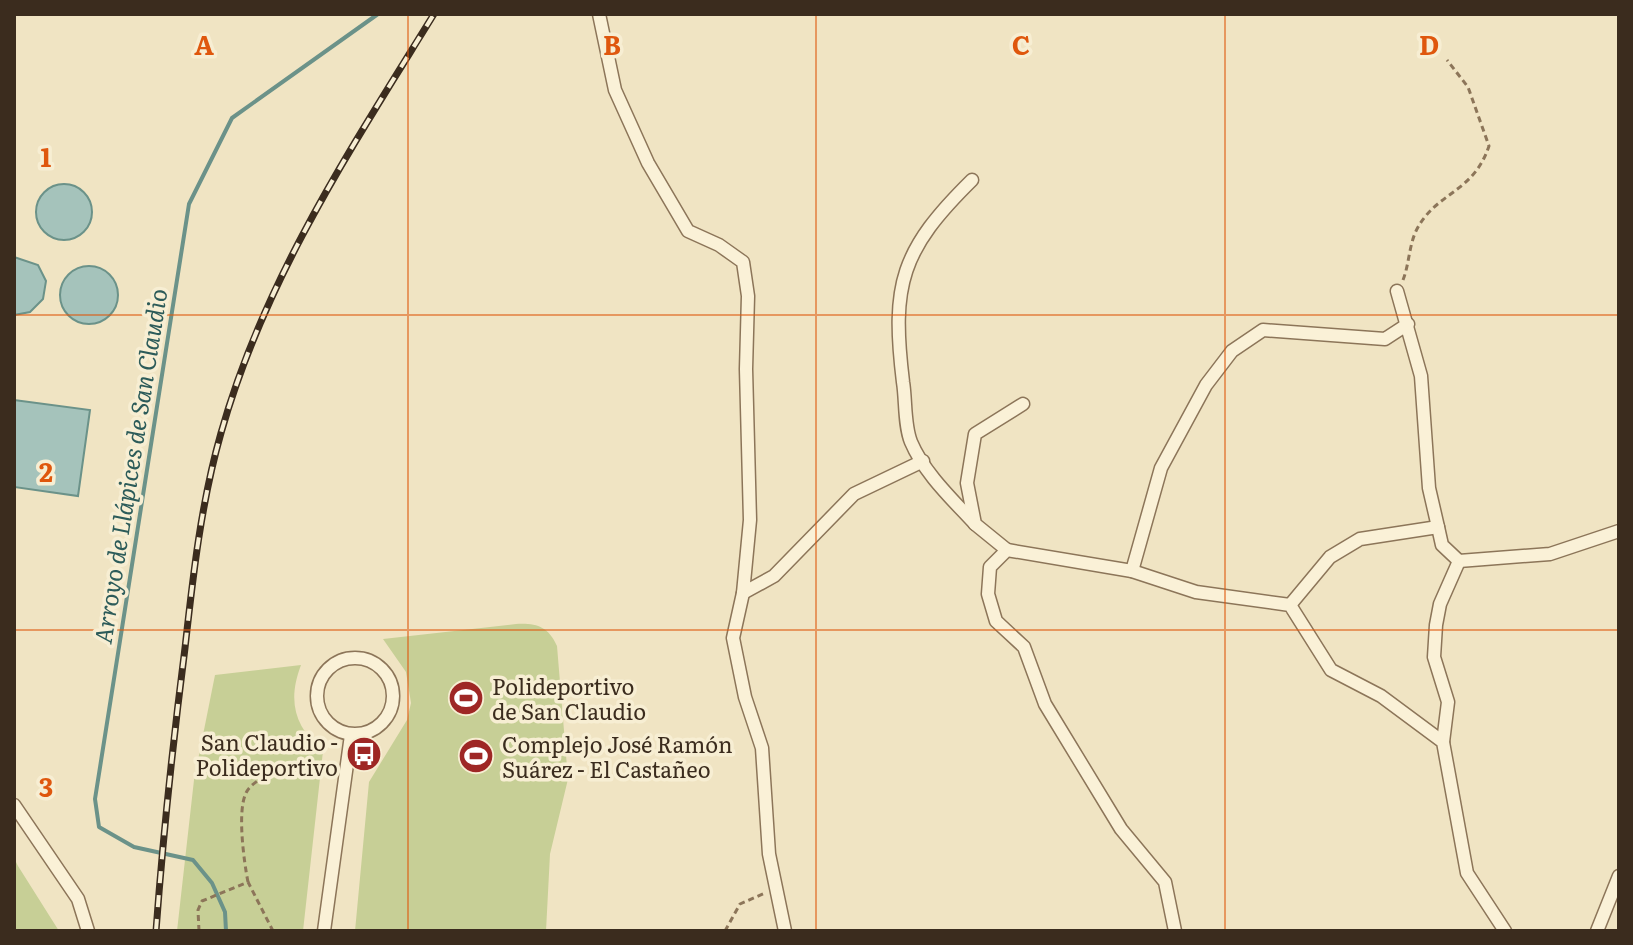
<svg xmlns="http://www.w3.org/2000/svg" width="1633" height="945" font-family="Literata,serif">
	<style>
		.green { fill: #c7cf96 }
		.water { fill: #a5c3bb; stroke: #6b9289; stroke-width: 2 }
		.lines { fill: none; stroke-linecap: round; stroke-linejoin: round }
		.stream { stroke: #6b9289; stroke-width: 4 }
		.street-casing { stroke: #8c7559; stroke-width: 15 }
		.path { stroke: #8c7559; stroke-width: 3; stroke-dasharray: 6 4; stroke-linecap: butt }
		.street { stroke: #faf1d7; stroke-width: 12 }
		.rail-casing { stroke: #3b2c1e; stroke-width: 7 }
		.rail { stroke: #f7eed3; stroke-width: 4; stroke-dasharray: 12; stroke-linecap: butt }
		.grid { fill: none; stroke: #df570d; stroke-width: 2; stroke-opacity: 0.55 }
		.labels { text-anchor: middle; dominant-baseline: central; stroke-width: 7; stroke-linejoin: round; paint-order: stroke }
		.poi-label { font-size: 22px; fill: #3b2c1e; stroke: #f7eed3; text-anchor: start }
		.water-label { font-size: 24px; font-style: italic; fill: #2c5b59; stroke: #f7eed3 }
		.grid-label { font-size: 26px; text-anchor: middle; font-weight: bold; fill: #df570d; stroke: #f7eed3; stroke-width: 7; stroke-linejoin: round; paint-order: stroke }
	</style>
	<rect width="100%" height="100%" fill="#f0e4c3"/>
	<!-- green -->
	<g class="green">
		<path d="M516,624c20,-1 32,2 41,22l11,133 -18,75 -4,77h-191l14,-149 38,-62 4,-17 -5,-31 -23,-33z"/>
		<path d="M301,665c-14,37 -6,62 22,86l-20,180h-126l17,-151 21,-105z"/>
		<polygon points="14,858 18,866 59,931 14,931"/>
	</g>
	<!-- water -->
	<g class="water">
		<circle cx="64" cy="212" r="28"/>
		<polygon points="14,257 38,265 46,281 43,299 30,312 14,315"/>
		<circle cx="89" cy="295" r="29"/>
		<polygon points="14,400 90,410 78,496 14,487"/>
	</g>
	<g class="lines">
		<!-- stream -->
		<polyline class="stream" points="226,931 225,912 212,883 193,860 134,847 99,827 95,799 189,204 232,118 378,14"/>
		<defs>
			<g id="street">
				<polyline points="599,14 615,90 648,163 688,231 719,245 743,262 748,296 746,369 750,520 743,593 733,638 745,697 762,748 769,854 785,931"/>
				<path d="M972,180c-71,70 -81,104 -69,202 3,18 1,43 8,60 13,31 42,58 64,82"/>
				<polyline points="1397,291 1421,376 1429,488 1438,527 1442,545 1459,561 1440,604 1436,625 1434,657 1448,702 1443,742"/>
				<polyline points="1007,550 975,524 967,483 975,434 1023,404"/>
				<polyline points="1459,561 1550,554 1619,531"/>
				<polyline points="1132,571 1161,468 1206,385 1232,351 1263,330 1385,339 1408,324"/>
				<polyline points="743,593 774,576 854,494 923,461"/>
				<polyline points="1290,605 1330,557 1360,539 1438,527"/>
				<circle cx="355" cy="696" r="38"/>
				<polyline points="14,805 78,899 88,931"/>
				<polyline points="324,931 351,735"/>
				<polyline points="1175,931 1165,882 1121,829 1045,704 1024,647 996,621 988,594 990,567 1007,550 1132,571 1196,592 1290,605 1331,670 1381,696 1443,742 1467,873 1505,931"/>
				<polyline points="1597,931 1619,876"/>
			</g>
		</defs>
		<!-- street casing -->
		<use href="#street" class="street-casing"/>
		<!-- path -->
		<g class="path">
			<path d="M1403,280c6,-15 6,-34 13,-49 19,-39 57,-37 73,-85l-21,-59 -21,-27"/>
			<path d="M248,882c-4,-20 -11,-71 -2,-89 4,-9 15,-14 24,-20"/>
			<polyline points="199,931 198,910 202,901 248,882 273,931"/>
			<polyline points="725,931 740,904 765,893"/>
		</g>
		<!-- street -->
		<use href="#street" class="street"/>
		<defs>
			<path id="rail" d="M156,931c7,-95 17,-189 29,-283 8,-72 16,-145 36,-215 44,-155 129,-283 213,-419"/>
		</defs>
		<!-- rail casing -->
		<use href="#rail" class="rail-casing"/>
		<!-- rail -->
		<use href="#rail" class="rail"/>
	</g>
	<!-- grid -->
	<path class="grid" d="M408,14v917M816,14v917M1225,14v917M14,315h1605M14,630h1605"/>
	<!-- icons -->
	<defs>
		<symbol id="stadium-disc" viewBox="-11 -11 22 22"><circle r="9.5" fill="#9e2725" stroke="#f7eed3"/><path d="M0-5a6.5 5 0 1 0 0 10a6.5 5 0 1 0 0-10ZM-3.5-1.8h7v3.6h-7Z" fill="#fff"/></symbol>
		<symbol id="bus-disc" viewBox="-11 -11 22 22"><circle r="9.5" fill="#9e2725" stroke="#f7eed3"/><path d="M-5-6H5V4H4V6H2V4H-2V6H-4V4H-5ZM-3.5-4V0h7V-4ZM-3.5 1.2v1.5H-2V1.2ZM2 1.2v1.5H3.5V1.2Z" fill="#fff"/></symbol>
	</defs>
	<g fill-rule="evenodd">
		<use href="#stadium-disc" x="446" y="678" width="40" height="40"/>
		<use href="#bus-disc" x="344" y="734" width="40" height="40"/>
		<use href="#stadium-disc" x="456" y="736" width="40" height="40"/>
	</g>
	<g class="labels">
		<!-- poi labels -->
		<g class="poi-label">
			<text x="492" y="685">Polideportivo<tspan x="492" dy="25">de San Claudio</tspan></text>
			<text x="338" y="741" text-anchor="end">San Claudio -<tspan x="338" dy="25">Polideportivo</tspan></text>
			<text x="502" y="743">Complejo José Ramón<tspan x="502" dy="25">Suárez - El Castañeo</tspan></text>
		</g>
		<!-- water labels -->
		<g class="water-label">
			<text transform="translate(129 466) rotate(-81)">Arroyo de Llápices de San Claudio</text>
		</g>
	</g>
	<g class="grid-label">
		<text x="204" y="55">A</text>
		<text x="612" y="55">B</text>
		<text x="1021" y="55">C</text>
		<text x="1429" y="55">D</text>
		<text x="46" y="167">1</text>
		<text x="46" y="482">2</text>
		<text x="46" y="797">3</text>
	</g>
	<!-- border -->
	<rect width="1633" height="945" fill="none" stroke="#3b2c1e" stroke-width="32"/>
</svg>
